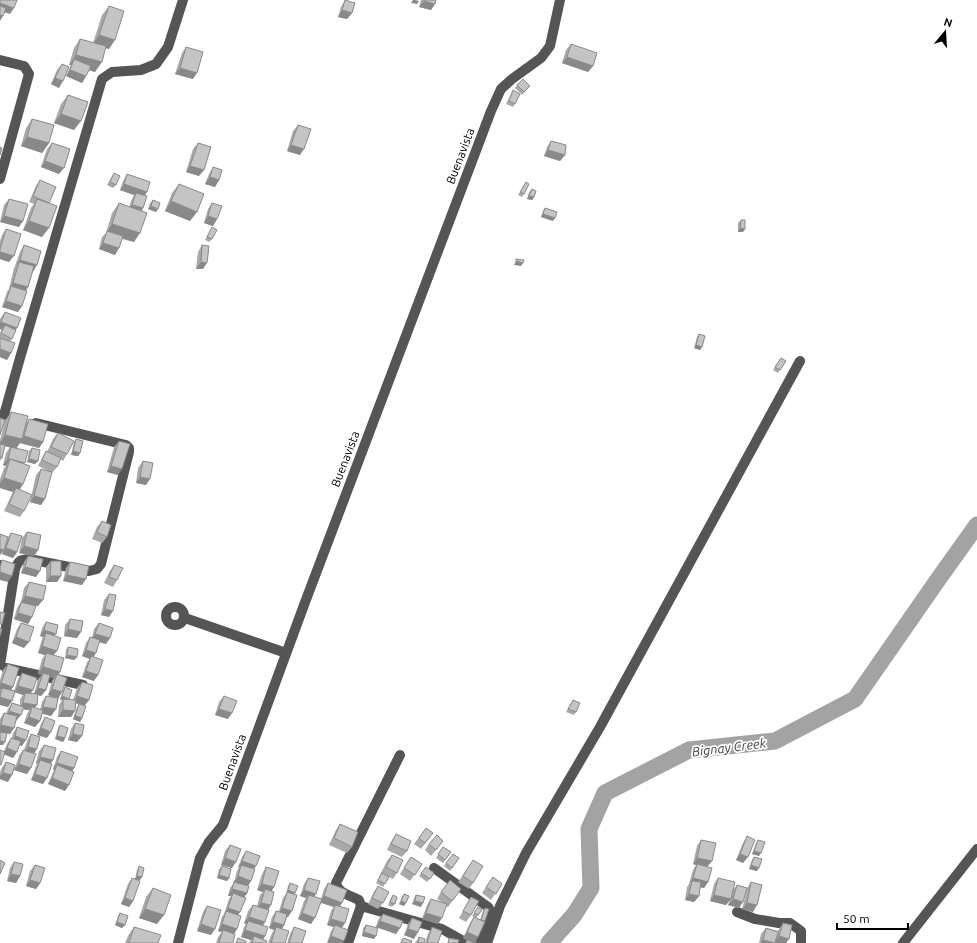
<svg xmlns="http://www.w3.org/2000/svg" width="977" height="943" font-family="Ubuntu,sans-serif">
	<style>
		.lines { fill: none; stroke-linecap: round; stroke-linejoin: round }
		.river { stroke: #a3a3a3; stroke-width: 17 }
		.minor { stroke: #555; stroke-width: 10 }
		.wall { fill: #a9a9a9; fill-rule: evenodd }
		.shaded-wall { fill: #898989 }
		.building { fill: #c4c4c4; stroke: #898989 }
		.labels { text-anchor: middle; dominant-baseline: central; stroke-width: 3.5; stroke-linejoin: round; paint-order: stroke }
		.street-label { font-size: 12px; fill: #000; stroke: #fff }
		.water-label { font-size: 13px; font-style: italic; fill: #444; stroke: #fff }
	</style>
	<rect width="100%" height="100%" fill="#fff"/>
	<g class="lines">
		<!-- river -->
		<polyline class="river" points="549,943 574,915 591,888 589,829 605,793 689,750 775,741 855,699 937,581 977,525"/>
		<!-- minor -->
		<g class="minor">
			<polyline points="0,60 24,66 29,74 0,179"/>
			<polyline points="0,415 4,415 20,358 102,79 112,72 141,70 156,64 168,47 183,0"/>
			<polyline points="0,565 15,569 0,665"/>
			<path d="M15,569c4,-9 4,-9 14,-10l60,12 8,-2 4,-5 28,-112v-4l-3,-3 -90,-22"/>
			<circle cx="175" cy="616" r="9"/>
			<polyline points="185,618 286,653"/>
			<polyline points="6,668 83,685"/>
			<polyline points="434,868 488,907 490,910 490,914 479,943"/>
			<path d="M361,906l-2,-6c-8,-5 -21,-6 -23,-17l64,-128"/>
			<polyline points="737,912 755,919 779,923 790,923 801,931 801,943"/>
			<polyline points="178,943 200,858 209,842 223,825 304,605 491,111 501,89 512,79 541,58 550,46 560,0"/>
			<polyline points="348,943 361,906 442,929 467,943"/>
			<polyline points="487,943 500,906 526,853 600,727 800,361"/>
			<polyline points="903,943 977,849"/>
		</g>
	</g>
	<!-- wall -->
	<g class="wall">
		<polygon points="345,0 352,13 347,19 338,17 341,7"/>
		<polygon points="421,0 436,0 435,4 431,10 419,7"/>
		<polygon points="109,6 109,49 105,48 95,72 89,70 86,76 82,83 66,76 71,65 69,65 74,48 80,39 93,43 102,15"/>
		<polygon points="571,44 593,66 588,72 562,63 566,50"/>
		<polygon points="186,47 193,79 175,74 182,53"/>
		<polygon points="62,64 59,88 51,84 57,70"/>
		<polygon points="517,85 530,86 522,95 515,88"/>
		<polygon points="513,90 515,104 513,107 506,104"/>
		<polygon points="68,95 74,130 54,123 61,104"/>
		<polygon points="32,119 49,143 42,153 21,146 26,128"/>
		<polygon points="298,125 300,155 287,151 293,131"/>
		<polygon points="551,141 565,155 560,161 544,156 547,147"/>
		<polygon points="52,143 59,174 41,167 47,149"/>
		<polygon points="198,143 199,176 186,172 193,149"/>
		<polygon points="213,167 219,180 215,187 205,184 209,174"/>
		<polygon points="114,173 116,185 113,188 107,185"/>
		<polygon points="127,174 144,196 143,208 142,211 134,242 122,239 115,255 99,249 102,237 106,233 112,213 119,203 129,207 132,199 134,195 120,190 123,181"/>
		<polygon points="40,180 49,203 42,237 23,230 31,208 34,204 29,202 36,186"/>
		<polygon points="526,182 524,194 522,197 518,195"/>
		<polygon points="179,184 190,221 165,211 172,193"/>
		<polygon points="532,189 534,197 532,200 527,199 529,192"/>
		<polygon points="9,199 19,227 0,222 4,205"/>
		<polygon points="153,200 156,212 148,209 150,203"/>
		<polygon points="212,203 217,219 213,226 204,223 208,209"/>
		<polygon points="545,208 553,221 541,217 543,211"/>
		<polygon points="741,220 743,232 738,232 738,223"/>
		<polygon points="212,227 212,239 209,242 205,240"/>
		<polygon points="6,229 9,262 0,259 0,241 2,235"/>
		<polygon points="24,245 33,271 28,287 26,291 18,312 2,307 7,292 9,289 14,268 15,266 20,252"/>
		<polygon points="202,245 203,269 196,269 198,252"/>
		<polygon points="5,312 17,328 15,330 12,339 10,341 11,353 7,360 0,357 0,333 2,330 0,329 0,319"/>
		<polygon points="699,334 702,347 700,350 694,348 697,337"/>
		<polygon points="781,358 786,361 778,373 773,370"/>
		<polygon points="11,412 26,424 29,419 43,442 39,448 20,443 16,448 24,464 23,484 20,489 24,511 20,517 4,511 13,492 0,488 0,479 4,468 6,466 3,465 6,453 10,447 5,446 2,458 0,461 0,440 5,421"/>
		<polygon points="58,433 67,454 63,461 60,459 57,467 52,473 52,472 41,505 30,502 36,475 41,469 49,471 38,466 42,458 46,451 47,452 53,439"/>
		<polygon points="76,439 80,453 78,456 71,455 74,442"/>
		<polygon points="119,441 118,475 107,472 114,447"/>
		<polygon points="32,448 38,461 35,464 27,462 29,451"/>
		<polygon points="143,461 146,485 136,483 138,468"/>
		<polygon points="102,521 107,537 102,543 92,539 97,527"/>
		<polygon points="27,532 38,550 34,556 19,553 22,538"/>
		<polygon points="11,533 17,552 13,558 2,554 3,551 0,555 0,534 8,537"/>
		<polygon points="28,556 36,577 21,573 24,562"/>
		<polygon points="51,561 61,576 57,582 46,582 46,567"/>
		<polygon points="70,562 82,585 63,581 66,568"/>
		<polygon points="114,565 117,580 113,587 104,583 110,571"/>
		<polygon points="29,582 38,606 30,605 32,617 28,624 14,619 17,608 21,602 24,588"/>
		<polygon points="109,594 109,617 101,615 104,600"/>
		<polygon points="70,619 77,638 64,636 65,625"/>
		<path d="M46,622l9,14 -1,19 6,17 -2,3v23l-2,11 -5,7 -9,-3 -2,8 -5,6 -11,-4 3,-9 2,-4 -6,-1 -7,12 -2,7 -4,6 -3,-1 -2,9 -2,3 1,-12 -4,-1v-13l4,-6 2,1 2,-5 4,-6 8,2v-6l3,-4 -8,-3 -3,9 -4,6 -8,-2v-25l3,-10 5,-6 5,23 -2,3 3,1 4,-12 4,-6 11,17 -2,3 3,1 4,-15 4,-4 -4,-1 4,-15 3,-4 -7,-2 4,-14 1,-2 -3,-1 2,-8zM50,677l4,1 -2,3 -4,14 6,2 -8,-1 -4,6 -2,8 -6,-2 4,-13 3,1 5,-6z"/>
		<polygon points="21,623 24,648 12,643 17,629"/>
		<polygon points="99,623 106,644 99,642 94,657 94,681 82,677 87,662 90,659 82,656 86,643 90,637 92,638 94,629"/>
		<polygon points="68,647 77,657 74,660 65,658 66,650"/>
		<polygon points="82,682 89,700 84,706 82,718 80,722 73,719 77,707 79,704 75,703 71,717 58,717 59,705 62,700 60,699 63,691 65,687 69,700 73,700 77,688"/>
		<polygon points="224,696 228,719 215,715 219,702"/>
		<polygon points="573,700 576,712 574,715 566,712"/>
		<polygon points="45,717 47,738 37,735 41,724"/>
		<polygon points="75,723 77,742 68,740 71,729"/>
		<polygon points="60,725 65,738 63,742 55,739 58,728"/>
		<polygon points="17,727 22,746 20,745 13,758 4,754 4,751 7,744 11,738 12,738 13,733"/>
		<polygon points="31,734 34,754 27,774 14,770 19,756 23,750 24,750 27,741"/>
		<polygon points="44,745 53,760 51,763 43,784 31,780 36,766 37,764 36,763 39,751"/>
		<polygon points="61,751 74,768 72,771 65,791 48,784 54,770 53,769 57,757"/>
		<polygon points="6,762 8,782 0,779 0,773 1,769"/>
		<polygon points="340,824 352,847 347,853 329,845 336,830"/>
		<polygon points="426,828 433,833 421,849 414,844"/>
		<polygon points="396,834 407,851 402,857 387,850 392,840"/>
		<polygon points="747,836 743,863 736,860 743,843"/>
		<polygon points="701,840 708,867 708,882 704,888 700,887 699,896 694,902 685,900 687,887 689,884 693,870 696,865 693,864 697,846"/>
		<polygon points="758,840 759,856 752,854 756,843"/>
		<polygon points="443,841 431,856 425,850 429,844"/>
		<polygon points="230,845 232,868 221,865 225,851"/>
		<polygon points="443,847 451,852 443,863 436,858"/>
		<polygon points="246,851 254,869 251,881 248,886 247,893 244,897 238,915 237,929 234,934 233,943 216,943 218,937 222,932 218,931 222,917 224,914 229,899 231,896 228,896 230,888 234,883 237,871 239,867 238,867 242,857"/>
		<polygon points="453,854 459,858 450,871 444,866"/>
		<polygon points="392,855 397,873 393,879 389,877 383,887 376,883 387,861"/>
		<polygon points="411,857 422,864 410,881 400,874"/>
		<polygon points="754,857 757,871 749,869 752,860"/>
		<polygon points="473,860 473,883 469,889 458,882"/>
		<polygon points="14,862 20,876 16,883 7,881 10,868"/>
		<polygon points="35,865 40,883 36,889 26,886 30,871"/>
		<polygon points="139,866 140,880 137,880 133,901 129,907 121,904 128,884 132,878 135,879 137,870"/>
		<polygon points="222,866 229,878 227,881 217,878 219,869"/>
		<polygon points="266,867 272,891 271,905 268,910 265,922 263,925 265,936 263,939 266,943 249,943 251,940 241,937 244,927 246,924 244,923 248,911 253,905 257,906 260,895 263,892 257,890 262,874"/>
		<polygon points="426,867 434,873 427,882 419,876"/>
		<polygon points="493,877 502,884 491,900 482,893"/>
		<polygon points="308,878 315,897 321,899 324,889 328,883 342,903 339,906 345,923 342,927 327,943 331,931 334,927 327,925 331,911 334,907 321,903 311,924 298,919 304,901 306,898 300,896 304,884"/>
		<polygon points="718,878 732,891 737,885 747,888 751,882 753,912 742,909 747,890 739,908 728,905 730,900 726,905 710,901 714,884"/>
		<polygon points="290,883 295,893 288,917 287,917 284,925 282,929 285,943 268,943 272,933 274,930 269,928 272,917 276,911 279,911 283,898 286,894 288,886"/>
		<polygon points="378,886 383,903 378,909 368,904 374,892"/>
		<polygon points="153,888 157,924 139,918 146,897"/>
		<polygon points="461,889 448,907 446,906 438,924 422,919 427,905 431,899 442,902 437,899 441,892"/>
		<polygon points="404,894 404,906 399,904 402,897"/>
		<polygon points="393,895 395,904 392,907 388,905 391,898"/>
		<polygon points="416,895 421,907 412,904 414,898"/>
		<polygon points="471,897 471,915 466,922 459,918"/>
		<polygon points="207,906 211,935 197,931 203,912"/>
		<polygon points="478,907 482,910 476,918 480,920 483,911 485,908 484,923 475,943 465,943 467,940 463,938 470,923 474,917 472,916"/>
		<polygon points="120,913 125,925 122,928 115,925 118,916"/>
		<polygon points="383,914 400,928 396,934 376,927 378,920"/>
		<polygon points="412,918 414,939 404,935 408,924"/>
		<polygon points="783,923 789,939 786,943 759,943 761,934 766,928 778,931 779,929"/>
		<polygon points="366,925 374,939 362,936 363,928"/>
		<polygon points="134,927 158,943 125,943 128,936"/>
		<polygon points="294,927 302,943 287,943 290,934"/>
		<polygon points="432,927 438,943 425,943 428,934"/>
		<polygon points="419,937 424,943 415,943"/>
	</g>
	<!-- shaded-wall -->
	<g class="shaded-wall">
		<polygon points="413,0 415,0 419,1 417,4 411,3"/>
		<polygon points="424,1 435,4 431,10 419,7"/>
		<polygon points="0,3 14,8 10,14 0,11"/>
		<polygon points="342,10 352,13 347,19 338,17"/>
		<polygon points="0,15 3,16 0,21"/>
		<polygon points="99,35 115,40 109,49 93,44"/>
		<polygon points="76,55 102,62 95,72 72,65 74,59 71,65 69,65"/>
		<polygon points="567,57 593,66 588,72 562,63"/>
		<polygon points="180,68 197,73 193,79 175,74"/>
		<polygon points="70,70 86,76 82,83 66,76"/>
		<polygon points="55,78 63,81 59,88 51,84"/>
		<polygon points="61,114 81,121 74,130 54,123"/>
		<polygon points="27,137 49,143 42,153 21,146"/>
		<polygon points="291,145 304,149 300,155 287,151"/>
		<polygon points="548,150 565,155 560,161 544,156"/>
		<polygon points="45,161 64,168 59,174 41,167"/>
		<polygon points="190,166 204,170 199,176 186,172"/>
		<polygon points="210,177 219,180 215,187 205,184"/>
		<polygon points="124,184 147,192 143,198 136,193 134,195 120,190"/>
		<polygon points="529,196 534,197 532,200 527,199"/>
		<polygon points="171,201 197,212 190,221 165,211"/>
		<polygon points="132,205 143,208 139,214 128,211"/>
		<polygon points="151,206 158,209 156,212 148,209"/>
		<polygon points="543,214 555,218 553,221 541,217"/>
		<polygon points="4,216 23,221 19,227 0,222"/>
		<polygon points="208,216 217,219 213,226 204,223"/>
		<polygon points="29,221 49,228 42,237 23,230"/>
		<polygon points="112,224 140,233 134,242 106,233"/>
		<polygon points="740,228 745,229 743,232 738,232"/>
		<polygon points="103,243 119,248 115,255 99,249"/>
		<polygon points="0,252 14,256 9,262 0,259"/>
		<polygon points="20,260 37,265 33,272 19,262 15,266"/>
		<polygon points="516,261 523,263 521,266 514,265"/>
		<polygon points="201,262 207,263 203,269 196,269"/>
		<polygon points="13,283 28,287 24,293 11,286 8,289"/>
		<polygon points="6,301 22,306 18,312 2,307"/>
		<polygon points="1,322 17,328 12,334 5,325 2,330 0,329 0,323"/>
		<polygon points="696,345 702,347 700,350 694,348"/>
		<polygon points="0,349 11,353 7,360 0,357"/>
		<polygon points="5,435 22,439 24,436 43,442 39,448 20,443 16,449 0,445 0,443"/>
		<polygon points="73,451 80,453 78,456 71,455"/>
		<polygon points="8,459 10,459 6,466 3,465"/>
		<polygon points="29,459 38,461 35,464 27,462"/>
		<polygon points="111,466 122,469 118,475 107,472"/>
		<polygon points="140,477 150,479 146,485 136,483"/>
		<polygon points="4,478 23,484 17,494 16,488 13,492 0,488 0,483"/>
		<polygon points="34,496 45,499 41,505 30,502"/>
		<polygon points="24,546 38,550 34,556 19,553"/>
		<polygon points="6,548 17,552 13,558 2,554"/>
		<polygon points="0,549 4,550 0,555"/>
		<polygon points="25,567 40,571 36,577 21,573"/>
		<polygon points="0,572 12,576 8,582 0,580"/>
		<polygon points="67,575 86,579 82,585 63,581"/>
		<polygon points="50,576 61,576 57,582 46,582"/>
		<polygon points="25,596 43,600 38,606 21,603"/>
		<polygon points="105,609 113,611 109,617 101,615"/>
		<polygon points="18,613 32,617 28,624 14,619"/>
		<polygon points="68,629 81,632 77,638 64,636"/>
		<polygon points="44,630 56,634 51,640 46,633 43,637 40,636"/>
		<polygon points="95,634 110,638 106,644 91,640"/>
		<polygon points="16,637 29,642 24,648 12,643"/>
		<polygon points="42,646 57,651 52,657 46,653 45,655 38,653"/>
		<polygon points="86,650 96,653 92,659 91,656 90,659 82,656"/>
		<polygon points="67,655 77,657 74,660 65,658"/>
		<polygon points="43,667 60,672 56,678 57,674 54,678 42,675 43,673 42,675 38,674"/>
		<polygon points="86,671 98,675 94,681 82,677"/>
		<polygon points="1,683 13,687 9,693 2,688 0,690 0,685"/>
		<polygon points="18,686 33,690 28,696 25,693 23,695 14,692"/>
		<polygon points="38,688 46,690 41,696 34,694"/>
		<polygon points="52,689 62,692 58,699 48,695"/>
		<polygon points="62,696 69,699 67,702 63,699 62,700 60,699"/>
		<polygon points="77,696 89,700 84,706 73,702"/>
		<polygon points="0,697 12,701 8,707 0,705"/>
		<polygon points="23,703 37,705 32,711 32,707 29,710 19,709"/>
		<polygon points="43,707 56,709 51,716 39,713"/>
		<polygon points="219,709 232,713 228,719 215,715"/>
		<polygon points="63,710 75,711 71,717 58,717"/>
		<polygon points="9,711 21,715 16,721 5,717"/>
		<polygon points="75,716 82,718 80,722 73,719"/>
		<polygon points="29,717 40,721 35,727 24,723"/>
		<polygon points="1,725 14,728 10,734 0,732 0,726"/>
		<polygon points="41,728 51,732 47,738 37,735"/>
		<polygon points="73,734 82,736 77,742 68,740"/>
		<polygon points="15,736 26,740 22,746 10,742"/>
		<polygon points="57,736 65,738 63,742 55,739"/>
		<polygon points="0,741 5,742 3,745 0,745"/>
		<polygon points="28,747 37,749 33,755 24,753"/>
		<polygon points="7,748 17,752 13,758 3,754"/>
		<polygon points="40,757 53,760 48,767 40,760 37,764 36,763"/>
		<polygon points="57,763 74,768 70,774 57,765 54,770 53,769"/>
		<polygon points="19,764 31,768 27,774 14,770"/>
		<polygon points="3,773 12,775 8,782 0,779 0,776"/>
		<polygon points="35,774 47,778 43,784 31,780"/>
		<polygon points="52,778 69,785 65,791 48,784"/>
		<polygon points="754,851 761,853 759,856 752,854"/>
		<polygon points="740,854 748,857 743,863 736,860"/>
		<polygon points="225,858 236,862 232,868 221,865"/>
		<polygon points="697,858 712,861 707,867 697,864 696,865 693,864"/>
		<polygon points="242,861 256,866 252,872 241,865 239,867 238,867"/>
		<polygon points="751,865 759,868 757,871 749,869"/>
		<polygon points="11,874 20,876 16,883 7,881"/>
		<polygon points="219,875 229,878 227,881 217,878"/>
		<polygon points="137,876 142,877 140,880 135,879"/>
		<polygon points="238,876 251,881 247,887 233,883"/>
		<polygon points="693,878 708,882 704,888 691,885 692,881 689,884"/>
		<polygon points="30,880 40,883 36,889 26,886"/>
		<polygon points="262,884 274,887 270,894 265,889 263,892 257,890"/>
		<polygon points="232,889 247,893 243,899 233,893 231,896 228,896"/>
		<polygon points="288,890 295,893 293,896 287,892 286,894"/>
		<polygon points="304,890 316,894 312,900 309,895 306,898 300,896"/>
		<polygon points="689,894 699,896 694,902 685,900"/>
		<polygon points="714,895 731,899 726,905 710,901"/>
		<polygon points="324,896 342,903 338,909 335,905 334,907 319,902"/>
		<polygon points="125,898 133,901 129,907 121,904"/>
		<polygon points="733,899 743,902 739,908 728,905"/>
		<polygon points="401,901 406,903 404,906 399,904"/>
		<polygon points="415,901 423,903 421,907 412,904"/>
		<polygon points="261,903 271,905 266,912 256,909"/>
		<polygon points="747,903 757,905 753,912 742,909"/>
		<polygon points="228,908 240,912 236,919 226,911 224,914"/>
		<polygon points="282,908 292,911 288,917 278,914"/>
		<polygon points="145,909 164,915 157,924 139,918"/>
		<polygon points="302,913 315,918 311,924 298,919"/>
		<polygon points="426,913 442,918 438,924 422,919"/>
		<polygon points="249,917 265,922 261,928 248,921 246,924 244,923"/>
		<polygon points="331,919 345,923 341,929 335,925 334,927 327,925"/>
		<polygon points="380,921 400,928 396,934 376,927"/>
		<polygon points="117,922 125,925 122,928 115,925"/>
		<polygon points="273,922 284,925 280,931 276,927 274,930 269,928"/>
		<polygon points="201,924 215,929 211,935 197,931"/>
		<polygon points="222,924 237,929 233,935 223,930 222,932 218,931"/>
		<polygon points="408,929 418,932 414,939 404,935"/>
		<polygon points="245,930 265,936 261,943 254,936 251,940 241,937"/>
		<polygon points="364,932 376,936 374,939 362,936"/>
		<polygon points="467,932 478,937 474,943 463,938"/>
		<polygon points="331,936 344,941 343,943 327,943"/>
		<polygon points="779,936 789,939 786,943 777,943 775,942"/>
		<polygon points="763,940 775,943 760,943"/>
	</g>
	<!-- building -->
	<g class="building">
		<polygon points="0,0 17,0 14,8 0,3"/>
		<polygon points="345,0 355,3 352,13 342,10"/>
		<polygon points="424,0 436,0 435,4 424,1"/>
		<polygon points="0,6 6,8 3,16 0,15"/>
		<polygon points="109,6 124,11 115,40 99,35"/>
		<polygon points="80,39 106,46 102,62 76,55"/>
		<polygon points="571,44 597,53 593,66 567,57"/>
		<polygon points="186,47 203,52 197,73 180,68"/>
		<polygon points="74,59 91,66 86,76 70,70"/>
		<polygon points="62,64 69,67 63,81 55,78"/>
		<polygon points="523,79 530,86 524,92 517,85"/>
		<polygon points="513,90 520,94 515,104 509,101"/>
		<polygon points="68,95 88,102 81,121 61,114"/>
		<polygon points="32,119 54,125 49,143 27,137"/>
		<polygon points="298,125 311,129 304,149 291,145"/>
		<polygon points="551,141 566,145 565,155 548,150"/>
		<polygon points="52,143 70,149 64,168 45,161"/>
		<polygon points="198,143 211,147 204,170 190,166"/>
		<polygon points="0,147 2,148 0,155"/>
		<polygon points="213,167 222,170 219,180 210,177"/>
		<polygon points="114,173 120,176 116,185 110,182"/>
		<polygon points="127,174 150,182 147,192 124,184"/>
		<polygon points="40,180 56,187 49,203 33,196"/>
		<polygon points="526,182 529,184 524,194 520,192"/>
		<polygon points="179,184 204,194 197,212 171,201"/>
		<polygon points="532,189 536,191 534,197 529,196"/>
		<polygon points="136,193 147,196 143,208 132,205"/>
		<polygon points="9,199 28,204 23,221 4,216"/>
		<polygon points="37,199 57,206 49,228 29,221"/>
		<polygon points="153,200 160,203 158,209 151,206"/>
		<polygon points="119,203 147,213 140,233 112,224"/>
		<polygon points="212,203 222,206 217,219 208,216"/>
		<polygon points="545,208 557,212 555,218 543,214"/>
		<polygon points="741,220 745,220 745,229 740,228"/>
		<polygon points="212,227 217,230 212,239 207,237"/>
		<polygon points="6,229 21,234 14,256 0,252 0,249"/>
		<polygon points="107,231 123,236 119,248 103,243"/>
		<polygon points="24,245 41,251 37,265 20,260"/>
		<polygon points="202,245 209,246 207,263 201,262"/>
		<polygon points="516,259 524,260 523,263 516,261"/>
		<polygon points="19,262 34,266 28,287 13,283"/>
		<polygon points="11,286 27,291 22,306 6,301"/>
		<polygon points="5,312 21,318 17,328 1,322"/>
		<polygon points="5,325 16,330 12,339 1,333"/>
		<polygon points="699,334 705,336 702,347 696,345"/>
		<polygon points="0,338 15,343 11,353 0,349"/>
		<polygon points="781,358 786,361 780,370 775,367"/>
		<polygon points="11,412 28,416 22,439 5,435"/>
		<polygon points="0,418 5,420 0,435"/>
		<polygon points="29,419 48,424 43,442 24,436"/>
		<polygon points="58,433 74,441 67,454 51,447"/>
		<polygon points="76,439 83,441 80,453 73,451"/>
		<polygon points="119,441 130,444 122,469 111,466"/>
		<polygon points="0,444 5,445 2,458 0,457"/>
		<polygon points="11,447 28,451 25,463 10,459 8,459"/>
		<polygon points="32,448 40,450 38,461 29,459"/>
		<polygon points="46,451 61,458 57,467 42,460"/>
		<polygon points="10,459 30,466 23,484 4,478"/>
		<polygon points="143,461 153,463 150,479 140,477"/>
		<polygon points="41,469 52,472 45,499 34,496"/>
		<polygon points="16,488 32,495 24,511 9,504"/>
		<polygon points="102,521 111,525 107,537 97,532"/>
		<polygon points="27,532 41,535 38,550 24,546"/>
		<polygon points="11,533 22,536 17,552 6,548"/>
		<polygon points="0,534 8,537 4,550 0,549"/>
		<polygon points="28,556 43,559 40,571 25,567"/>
		<polygon points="2,560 15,564 12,576 0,572 0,567"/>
		<polygon points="51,561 61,561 61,576 50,576"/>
		<polygon points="70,562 89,566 86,579 67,575"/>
		<polygon points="114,565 123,568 117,580 109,577"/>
		<polygon points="29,582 46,586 43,600 25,596"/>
		<polygon points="109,594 116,595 113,611 105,609"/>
		<polygon points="21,602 36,606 32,617 18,613"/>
		<polygon points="0,612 5,613 2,624 0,624"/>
		<polygon points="70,619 83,621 81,632 68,629"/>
		<polygon points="46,622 58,625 56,634 44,630"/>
		<polygon points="21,623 34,627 29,642 16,637"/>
		<polygon points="99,623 113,628 110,638 95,634"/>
		<polygon points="0,628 2,629 0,636"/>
		<polygon points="46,633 61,638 57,651 42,646"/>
		<polygon points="90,637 100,640 96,653 86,650"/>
		<polygon points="68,647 78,649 77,657 67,655"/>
		<polygon points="46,653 64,658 60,672 43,667"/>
		<polygon points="91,656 103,660 98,675 86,671"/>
		<polygon points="8,664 19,668 13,687 1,683"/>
		<polygon points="22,673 37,678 33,690 18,686"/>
		<polygon points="43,673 50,675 46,690 38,688"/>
		<polygon points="57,674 67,678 62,692 52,689"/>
		<polygon points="82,682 93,685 89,700 77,696"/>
		<polygon points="65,687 72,690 69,699 62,696"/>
		<polygon points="2,688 15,691 12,701 0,697"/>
		<polygon points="25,693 38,694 37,705 23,703"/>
		<polygon points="46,696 58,698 56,709 43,707"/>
		<polygon points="224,696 237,701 232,713 219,709"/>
		<polygon points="63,699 76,700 75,711 63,710"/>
		<polygon points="573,700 580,703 576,712 568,709"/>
		<polygon points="12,703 24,707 21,715 9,711"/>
		<polygon points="79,704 86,706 82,718 75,716"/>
		<polygon points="32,707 43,710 40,721 29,717"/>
		<polygon points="4,713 17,716 14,728 1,725"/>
		<polygon points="45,717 55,721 51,732 41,728"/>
		<polygon points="75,723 84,725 82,736 73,734"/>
		<polygon points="60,725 68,728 65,738 57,736"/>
		<polygon points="17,727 29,731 26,740 15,736"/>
		<polygon points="0,732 7,733 5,742 0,741"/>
		<polygon points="31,734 40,737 37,749 28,747"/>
		<polygon points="11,738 21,741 17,752 7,748"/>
		<polygon points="44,745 56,748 53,760 40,757"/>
		<polygon points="0,750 5,752 1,765 0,765"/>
		<polygon points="23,750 36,754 31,768 19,764"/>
		<polygon points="61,751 78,757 74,768 57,763"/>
		<polygon points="40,760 52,764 47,778 35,774"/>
		<polygon points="6,762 15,765 12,775 3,773"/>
		<polygon points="57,765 74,772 69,785 52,778"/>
		<polygon points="340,824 358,832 352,847 334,838"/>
		<polygon points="426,828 433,833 425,843 419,838"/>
		<polygon points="396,834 411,841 407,851 391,844"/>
		<polygon points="437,835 443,841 436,850 429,844"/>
		<polygon points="747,836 755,840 748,857 740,854"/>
		<polygon points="701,840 716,843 712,861 697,858"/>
		<polygon points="758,840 765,842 761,853 754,851"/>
		<polygon points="230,845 241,849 236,862 225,858"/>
		<polygon points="443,847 451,852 445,860 438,854"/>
		<polygon points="246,851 260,856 256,866 242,861"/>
		<polygon points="453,854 459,858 452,868 446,863"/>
		<polygon points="392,855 403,860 397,873 386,867"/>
		<polygon points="411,857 422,864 415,875 404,868"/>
		<polygon points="754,857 762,859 759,868 751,865"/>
		<polygon points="0,860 5,863 0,874"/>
		<polygon points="473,860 483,866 473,883 463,876"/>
		<polygon points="14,862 23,864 20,876 11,874"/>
		<polygon points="697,864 712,868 708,882 693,878"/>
		<polygon points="35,865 45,868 40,883 30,880"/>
		<polygon points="241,865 255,869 251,881 238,876"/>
		<polygon points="139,866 144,868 142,877 137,876"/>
		<polygon points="222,866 231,869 229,878 219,875"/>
		<polygon points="266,867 279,871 274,887 262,884"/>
		<polygon points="426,867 434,873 430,879 421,873"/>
		<polygon points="382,873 389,877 385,884 378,880"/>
		<polygon points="493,877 502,884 496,894 486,887"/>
		<polygon points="132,878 140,881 133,901 125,898"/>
		<polygon points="308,878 320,881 316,894 304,890"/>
		<polygon points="718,878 735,882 731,899 714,895"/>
		<polygon points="450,880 461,889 452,901 441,892"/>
		<polygon points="692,881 701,882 699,896 689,894"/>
		<polygon points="234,882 249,886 247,893 232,889"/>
		<polygon points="751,882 762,885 757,905 747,903"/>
		<polygon points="290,883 298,886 295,893 288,890"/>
		<polygon points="328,883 347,890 342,903 324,896"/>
		<polygon points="737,885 747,888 743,902 733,899"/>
		<polygon points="378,886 389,892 383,903 372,898"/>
		<polygon points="153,888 171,895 164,915 145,909"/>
		<polygon points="265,889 274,892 271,905 261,903"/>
		<polygon points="287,892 297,895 292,911 282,908"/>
		<polygon points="233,893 246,898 240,912 228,908"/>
		<polygon points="404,894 409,896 406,903 401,901"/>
		<polygon points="309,895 322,899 315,918 302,913"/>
		<polygon points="393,895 397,897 395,904 390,902"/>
		<polygon points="416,895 425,897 423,903 415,901"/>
		<polygon points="471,897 479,901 471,915 463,911"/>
		<polygon points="431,899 447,904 442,918 426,913"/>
		<polygon points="253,905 269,910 265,922 249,917"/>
		<polygon points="335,905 349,909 345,923 331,919"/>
		<polygon points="207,906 221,910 215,929 201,924"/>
		<polygon points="478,907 482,910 478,915 474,913"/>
		<polygon points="485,908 489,909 485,921 481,920"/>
		<polygon points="226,911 241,916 237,929 222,924"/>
		<polygon points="276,911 287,914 284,925 273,922"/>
		<polygon points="120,913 128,916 125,925 117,922"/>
		<polygon points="383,914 403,921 400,928 380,921"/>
		<polygon points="474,917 485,922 478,937 467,932"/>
		<polygon points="412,918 422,922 418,932 408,929"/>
		<polygon points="248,921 268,927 265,936 245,930"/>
		<polygon points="783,923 792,925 789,939 779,936"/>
		<polygon points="335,925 348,930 344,941 331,936"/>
		<polygon points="366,925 378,928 376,936 364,932"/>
		<polygon points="134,927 161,935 158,943 129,943"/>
		<polygon points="276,927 289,931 285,943 271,943"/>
		<polygon points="294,927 306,931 302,943 289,943"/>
		<polygon points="432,927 442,931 438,943 427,943"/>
		<polygon points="766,928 778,932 775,943 763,940"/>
		<polygon points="223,930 235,934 233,943 219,943"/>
		<polygon points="254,936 267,941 266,943 252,943"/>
		<polygon points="419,937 425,939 424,943 418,943"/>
		<polygon points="238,938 246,941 246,943 236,943"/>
		<polygon points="403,938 412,941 411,943 401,943"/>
		<polygon points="449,938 459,940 458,943 448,943"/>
		<polygon points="467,940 475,943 466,943"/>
	</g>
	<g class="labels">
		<!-- street labels -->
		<g class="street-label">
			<text transform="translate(460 156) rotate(-69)">Buenavista</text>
			<text transform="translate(345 459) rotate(-69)">Buenavista</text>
			<text transform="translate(232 762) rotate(-70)">Buenavista</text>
		</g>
		<!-- water labels -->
		<g class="water-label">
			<text transform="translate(729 747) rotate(-7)">Bignay Creek</text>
		</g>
	</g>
	<!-- north arrow -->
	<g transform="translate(945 32) rotate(18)" stroke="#ffffff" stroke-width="3" paint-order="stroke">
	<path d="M0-3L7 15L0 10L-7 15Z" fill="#000000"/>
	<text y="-6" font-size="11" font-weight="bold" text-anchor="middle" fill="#000000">N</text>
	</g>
	<!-- scale -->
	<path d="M837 923v6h71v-6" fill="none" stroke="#000000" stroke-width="2"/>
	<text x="843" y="923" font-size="12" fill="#000000" stroke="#ffffff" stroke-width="3" paint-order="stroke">50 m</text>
</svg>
